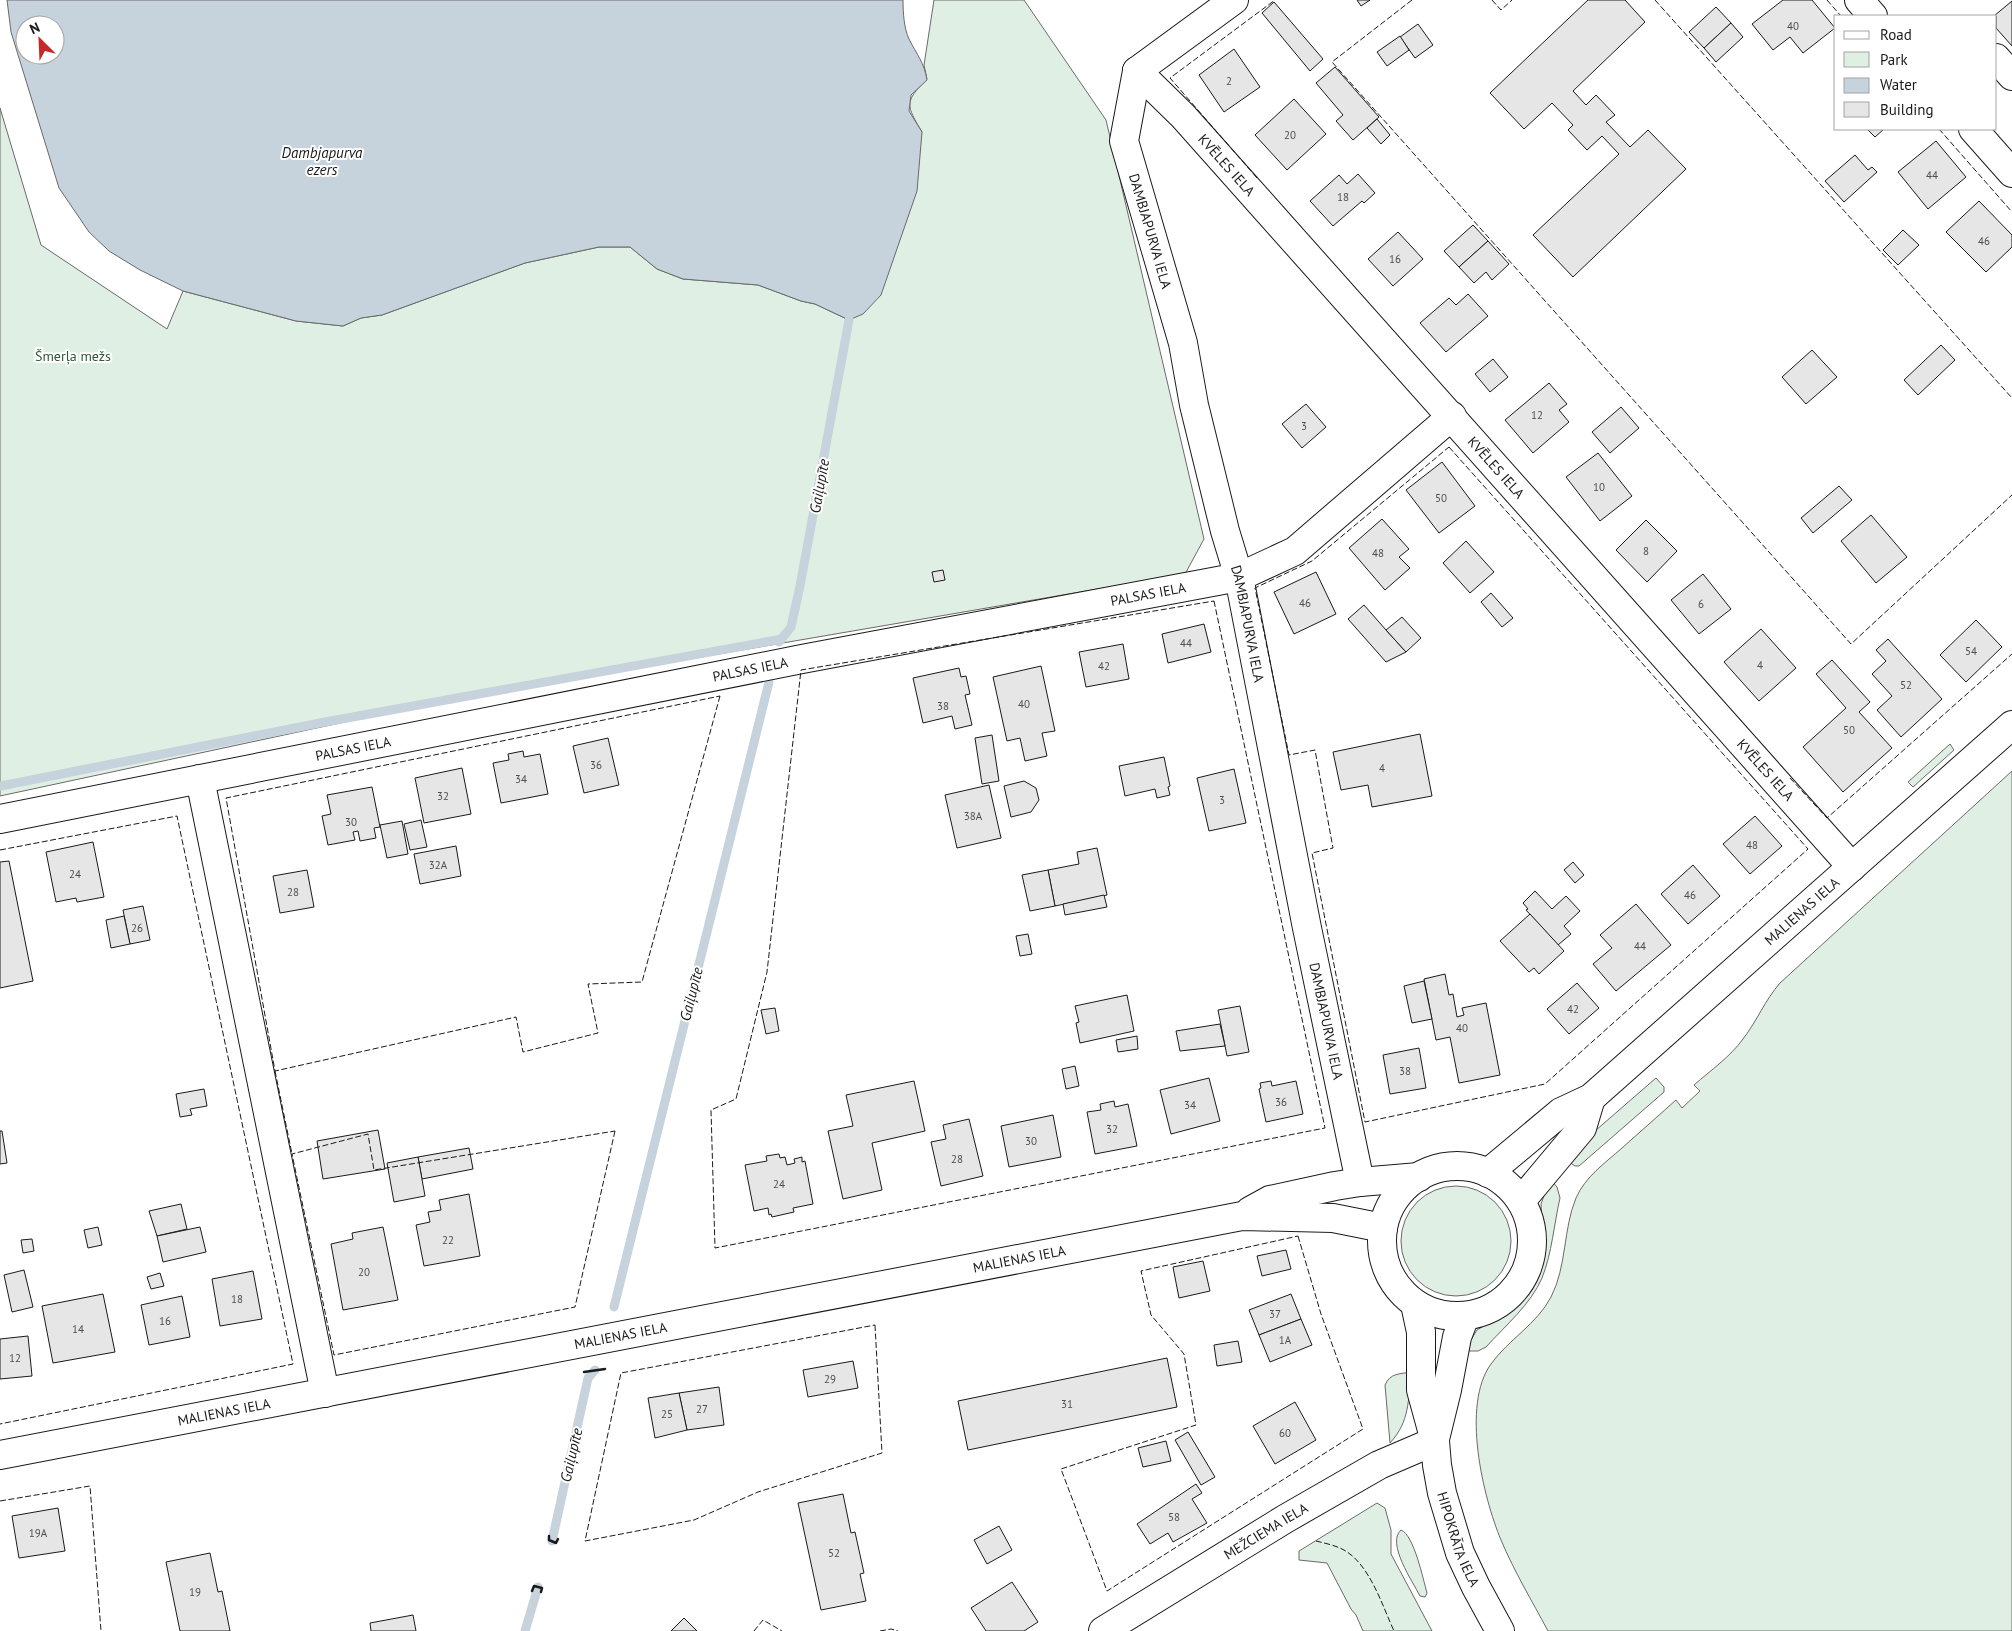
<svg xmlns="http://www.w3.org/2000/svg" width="2012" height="1631" font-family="'PT Sans',sans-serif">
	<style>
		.green { fill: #e0efe3; stroke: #6a6a6a }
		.water { fill: #c6d2dc; stroke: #6a6a6a; fill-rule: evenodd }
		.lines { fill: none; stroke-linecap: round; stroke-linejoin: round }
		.stream { stroke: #c6d2dc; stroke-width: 9 }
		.building { fill: #e6e6e6; stroke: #1a1a1a }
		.minor-casing { stroke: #1a1a1a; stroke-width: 30 }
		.minor { stroke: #fff; stroke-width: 28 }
		.fence { stroke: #1a1a1a; stroke-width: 1; stroke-dasharray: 6 2.5; stroke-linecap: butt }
		.wall { stroke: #1a1a1a; stroke-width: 2.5 }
		.labels { text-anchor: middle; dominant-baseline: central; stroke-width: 4; stroke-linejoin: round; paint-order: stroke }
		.number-label { font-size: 11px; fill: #4d4d4d }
		.street-label { font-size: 14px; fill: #1a1a1a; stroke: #fff }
		.park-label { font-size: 14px; fill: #2b5a34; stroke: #fff }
		.water-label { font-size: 15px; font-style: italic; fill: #1a1a1a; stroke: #fff }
	</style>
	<rect width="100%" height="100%" fill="#fff"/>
	<!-- green -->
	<g class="green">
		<path d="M934,0h90l82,120 98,419 -19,35 -752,129 -433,93v-688l41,137 126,84 16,-38 113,30 47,5 18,-8 21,-3 143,-52 74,-16h31l27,22 26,10 75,6 43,16 14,3 34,16 73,-188c-16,-27 -18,-30 5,-53l-3,-14z"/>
		<polygon points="1950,744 1954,750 1913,787 1908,782"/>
		<path d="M2012,771v860h-464c-16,-30 -34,-60 -47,-91 -18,-43 -40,-135 -10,-176 17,-24 46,-40 60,-67 16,-31 12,-68 25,-99 9,-21 29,-35 46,-50 18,-16 36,-32 54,-48l6,8 18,-17 -6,-6c17,-15 36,-28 49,-46 14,-18 22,-39 37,-56z"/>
		<polygon points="1656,1078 1664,1087 1664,1092 1579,1166 1575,1166 1565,1159 1580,1144"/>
		<path d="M1550,1179l7,8 3,11c-6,26 -8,55 -18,80 -11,26 -37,48 -56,69l-8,4h-14l13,-21 37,-23 11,-12 8,-14 7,-16 3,-21 -2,-40z"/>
		<circle cx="1456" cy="1241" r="55"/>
		<path d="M1411,1372c-3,29 -1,49 -21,71l-5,-58c5,-12 15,-11 26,-13z"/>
		<polygon points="1377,1503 1385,1508 1391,1530 1391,1554 1432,1631 1363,1631 1356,1615 1351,1609 1327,1563 1299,1560 1299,1551"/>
		<path d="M1401,1530c13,5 22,49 26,63l-2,4 -5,-1c-7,-14 -34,-53 -19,-66z"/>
	</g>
	<!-- water -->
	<path class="water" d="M7,0h896c0,13 1,28 6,39 8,16 15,23 18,41l-16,15 -2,16 13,21 -5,59 -36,104 -18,19 -14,6 -34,-16 -14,-3 -43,-16 -75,-6 -26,-10 -27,-22h-31l-74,16 -143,52 -21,3 -18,8 -47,-5 -113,-30 -43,-21 -31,-19 -20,-19 -30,-44 -48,-156zM25,25h30v30h-30z"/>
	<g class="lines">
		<!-- stream -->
		<g class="stream">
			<polyline points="779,642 791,627 800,586 849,320"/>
			<polyline points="0,786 325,722 782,639"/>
			<polyline points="614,1307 769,682"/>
			<polyline points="552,1541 588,1378 595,1370"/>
			<polyline points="525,1631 538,1587"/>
		</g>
	</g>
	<!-- building -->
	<g class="building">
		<polygon points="1357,0 1370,0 1361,6"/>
		<polygon points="1588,0 1625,0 1645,22 1573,91 1586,105 1596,95 1615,115 1606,122 1630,147 1648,130 1686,169 1573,277 1533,235 1619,154 1602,136 1587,150 1568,130 1573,125 1552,103 1524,129 1490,93"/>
		<polygon points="1783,0 1812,0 1835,28 1803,53 1790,37 1773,50 1752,24"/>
		<polygon points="2012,1 2012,46 1996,28 1996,16 1994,16"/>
		<polygon points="1274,2 1323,59 1310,71 1262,13"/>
		<polygon points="1716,7 1731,23 1704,48 1689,32"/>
		<polygon points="1731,23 1743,37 1716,62 1704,48"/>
		<polygon points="1418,24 1433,45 1415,58 1400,37"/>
		<polygon points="1400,36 1409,50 1387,66 1377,52"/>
		<polygon points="1234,49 1260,87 1224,112 1199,75"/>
		<polygon points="1335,67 1379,117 1353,140 1336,121 1343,115 1316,83"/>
		<polygon points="1294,99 1326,134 1287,170 1255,135"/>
		<polygon points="1377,119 1390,135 1381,144 1367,128"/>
		<polygon points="1867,129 1884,129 1875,137"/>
		<polygon points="1936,141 1966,177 1928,209 1898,172"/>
		<polygon points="1855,155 1868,170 1872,167 1877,172 1844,202 1825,181"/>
		<polygon points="1358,174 1375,193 1364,203 1362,201 1333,226 1310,201 1339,175 1347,184"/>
		<polygon points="1979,201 2012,235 2012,247 1986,272 1946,232"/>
		<polygon points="1473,225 1488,241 1459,267 1444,251"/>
		<polygon points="1903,230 1919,245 1898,265 1883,250"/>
		<polygon points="1398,232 1423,259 1393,286 1368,259"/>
		<polygon points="1488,241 1509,264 1492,280 1486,272 1474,283 1459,267"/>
		<polygon points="1468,294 1488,316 1446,352 1420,323 1449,298 1456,305"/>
		<polygon points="1941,345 1955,360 1918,395 1904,380"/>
		<polygon points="1812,350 1837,377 1806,404 1782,377"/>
		<polygon points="1493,359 1508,377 1490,392 1475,374"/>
		<polygon points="1549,383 1567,404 1559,410 1569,422 1533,453 1505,420"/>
		<polygon points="1306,404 1326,427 1302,448 1282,424"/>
		<polygon points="1621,407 1639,428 1610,453 1592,432"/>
		<polygon points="1598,453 1632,496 1600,521 1566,477"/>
		<polygon points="1442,462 1475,506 1439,533 1406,490"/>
		<polygon points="1839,486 1852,500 1813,533 1801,518"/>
		<polygon points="1871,515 1907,557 1876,583 1841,541"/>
		<polygon points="1382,519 1409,549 1399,557 1410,568 1385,590 1349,548"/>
		<polygon points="1646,520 1677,551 1647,582 1616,550"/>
		<polygon points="1466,541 1494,572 1470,593 1443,563"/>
		<polygon points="943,570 945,580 934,582 932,572"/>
		<polygon points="1316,572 1336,614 1294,634 1274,592"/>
		<polygon points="1703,574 1731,609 1699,634 1671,600"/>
		<polygon points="1491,593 1513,618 1502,627 1481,602"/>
		<polygon points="1364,605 1386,630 1406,652 1386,662 1348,619"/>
		<polygon points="1402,617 1421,638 1406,652 1386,630"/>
		<polygon points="1976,620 2002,647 1966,682 1940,655"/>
		<polygon points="1204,624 1211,652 1168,663 1162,634"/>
		<polygon points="1761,629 1796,668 1759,701 1724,662"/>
		<polygon points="1888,639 1942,699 1901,737 1877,710 1892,696 1872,674 1886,661 1876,650"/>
		<polygon points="1123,644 1129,679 1086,687 1079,652"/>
		<polygon points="1832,660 1870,702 1859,712 1892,748 1843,792 1803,747 1846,708 1816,674"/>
		<polygon points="1041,666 1055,731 1042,733 1047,756 1025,761 1020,738 1007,741 993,677"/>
		<polygon points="959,668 961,677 966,676 970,694 965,695 972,725 955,729 952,716 923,723 913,678"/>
		<polygon points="1420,734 1432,796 1372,807 1368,785 1341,790 1333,752"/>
		<polygon points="992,735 999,781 982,784 975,738"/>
		<polygon points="608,738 619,785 584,793 573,746"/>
		<polygon points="523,751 524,757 540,754 548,794 501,803 493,763 509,760 508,754"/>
		<polygon points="1164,757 1170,786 1168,787 1170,795 1157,798 1155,789 1125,796 1119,766"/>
		<polygon points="462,768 471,814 424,823 415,778"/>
		<polygon points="1234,769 1246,823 1209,831 1197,778"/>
		<polygon points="1024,781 1036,788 1039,800 1031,812 1011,817 1004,786"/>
		<polygon points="989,785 1001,838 957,848 945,795"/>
		<polygon points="372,787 380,827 374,828 376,838 360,841 358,831 353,832 355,840 328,845 322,816 331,814 327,795"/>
		<polygon points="1755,816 1782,846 1750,874 1723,844"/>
		<polygon points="421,820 427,847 410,850 404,824"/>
		<polygon points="402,821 408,854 387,858 380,825"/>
		<polygon points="93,842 104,897 77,902 76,898 56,902 46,852"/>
		<polygon points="456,846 461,876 420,884 414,854"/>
		<polygon points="1097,848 1107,895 1055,906 1048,870 1079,864 1077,852"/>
		<polygon points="9,861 33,981 0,988 0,862"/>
		<polygon points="1573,862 1584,875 1575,883 1564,870"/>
		<polygon points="1693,865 1720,896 1688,924 1661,894"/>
		<polygon points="307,870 314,907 280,913 273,876"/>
		<polygon points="1048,870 1055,906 1030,911 1022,875"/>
		<polygon points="1535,891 1552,909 1566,896 1580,911 1564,926 1571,934 1558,945 1526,910 1528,909 1523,903"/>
		<polygon points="1104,895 1107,907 1065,915 1063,904"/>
		<polygon points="1636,904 1671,945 1616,991 1593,964 1612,948 1600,935"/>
		<polygon points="143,906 150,940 130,944 123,910"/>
		<polygon points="1530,914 1564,951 1539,974 1534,968 1529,972 1500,941"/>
		<polygon points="124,916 130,944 111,948 106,920"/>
		<polygon points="1028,934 1032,954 1020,956 1016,936"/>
		<polygon points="1445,974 1449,995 1453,994 1457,1017 1464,1015 1462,1008 1486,1003 1500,1075 1459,1083 1450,1037 1436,1040 1424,979"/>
		<polygon points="1424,981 1432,1019 1412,1023 1404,986"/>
		<polygon points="1577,983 1599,1008 1569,1034 1547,1009"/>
		<polygon points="1127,995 1134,1031 1080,1043 1076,1023 1079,1022 1075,1006"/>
		<polygon points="1240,1006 1249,1052 1227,1056 1218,1010"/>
		<polygon points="775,1008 779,1031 766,1034 761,1010"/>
		<polygon points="1220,1024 1225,1046 1180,1051 1176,1031"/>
		<polygon points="1137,1036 1138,1049 1118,1052 1116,1040"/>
		<polygon points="1419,1048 1426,1088 1390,1094 1383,1055"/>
		<polygon points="1075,1066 1079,1086 1066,1089 1062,1069"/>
		<polygon points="1209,1078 1220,1121 1171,1134 1160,1090"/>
		<polygon points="914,1081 925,1131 872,1143 882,1190 843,1199 828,1131 853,1126 846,1095"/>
		<polygon points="1271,1081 1272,1086 1296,1081 1303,1114 1266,1122 1259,1089 1261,1088 1260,1083"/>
		<polygon points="204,1089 207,1106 190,1109 192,1115 180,1117 176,1094"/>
		<polygon points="1114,1101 1115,1107 1128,1104 1137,1146 1095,1154 1087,1112 1101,1110 1100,1104"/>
		<polygon points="1053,1115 1061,1157 1009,1167 1001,1126"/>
		<polygon points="969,1119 983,1176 941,1186 931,1142 946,1139 943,1125"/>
		<polygon points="378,1130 385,1169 323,1179 317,1141"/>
		<polygon points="0,1131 2,1131 7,1163 0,1164"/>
		<polygon points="469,1148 473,1169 422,1179 418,1157"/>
		<polygon points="779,1154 780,1158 785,1157 787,1165 795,1163 794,1159 802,1157 802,1162 805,1161 813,1204 793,1208 794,1212 772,1217 771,1214 769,1215 768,1208 754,1211 745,1165 767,1161 766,1156"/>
		<polygon points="418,1157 425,1196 394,1202 387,1163"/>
		<polygon points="469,1194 480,1256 424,1266 416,1225 430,1222 428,1212 441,1210 439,1200"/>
		<polygon points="181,1204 187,1229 157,1236 149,1211"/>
		<polygon points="98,1227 102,1245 88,1248 84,1230"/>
		<polygon points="200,1227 206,1252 163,1262 157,1236"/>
		<polygon points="383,1227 398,1300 343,1310 331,1244 353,1239 352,1233"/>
		<polygon points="32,1239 34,1251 23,1253 21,1240"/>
		<polygon points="1286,1250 1291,1269 1262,1276 1257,1256"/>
		<polygon points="1203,1261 1210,1291 1179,1298 1173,1267"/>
		<polygon points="24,1270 33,1307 12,1312 4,1275"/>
		<polygon points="253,1271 262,1319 220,1326 212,1279"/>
		<polygon points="160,1273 164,1286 151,1289 147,1277"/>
		<polygon points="103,1294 115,1352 53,1363 42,1306"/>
		<polygon points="1291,1294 1301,1319 1259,1335 1249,1310"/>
		<polygon points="182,1296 190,1337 149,1345 141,1305"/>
		<polygon points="1301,1319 1312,1345 1270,1362 1259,1335"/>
		<polygon points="28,1336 32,1376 0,1379 0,1339"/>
		<polygon points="1238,1341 1242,1362 1217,1366 1214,1345"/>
		<polygon points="1167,1358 1177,1407 968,1450 958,1401"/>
		<polygon points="853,1361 858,1388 808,1397 803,1370"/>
		<polygon points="719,1387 724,1425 687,1430 679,1393"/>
		<polygon points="679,1393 687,1430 655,1438 648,1398"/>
		<polygon points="1295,1402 1316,1440 1275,1464 1253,1426"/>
		<polygon points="1188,1432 1215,1477 1201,1485 1175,1440"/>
		<polygon points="1166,1441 1171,1461 1143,1467 1138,1448"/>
		<polygon points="1196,1484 1202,1493 1192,1499 1207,1523 1173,1542 1168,1533 1150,1544 1137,1524"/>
		<polygon points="843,1494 851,1533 855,1532 864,1573 860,1574 866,1601 821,1610 798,1503"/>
		<polygon points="58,1508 65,1551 19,1558 12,1516"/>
		<polygon points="999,1526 1012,1550 987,1564 974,1540"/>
		<polygon points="210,1553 218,1592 222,1591 230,1631 180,1631 166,1562"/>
		<polygon points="1012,1582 1038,1622 1024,1631 986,1631 971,1608"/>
		<polygon points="413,1615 416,1631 371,1631 370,1623"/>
		<polygon points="684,1618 697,1631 671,1631"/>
	</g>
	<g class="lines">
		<defs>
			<g id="minor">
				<polyline points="1859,0 1873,16"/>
				<polyline points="1996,58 2012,76"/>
				<path id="s1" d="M1137,71l-13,70 59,202 11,62 31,126 14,46 68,351 53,254"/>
				<path id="s2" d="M1137,71l46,45 669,751"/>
				<polyline points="1137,71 1234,0"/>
				<polyline points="1973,129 2012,173"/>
				<polyline points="200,779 325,1393"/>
				<path id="s3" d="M0,819l802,-160 437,-82 56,-26 157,-135"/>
				<circle cx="1457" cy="1241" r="75"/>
				<path id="s4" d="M1488,1173l73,-61 30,-14 421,-373"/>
				<polyline points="1521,1201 1582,1128 1591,1098"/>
				<polyline points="1250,1211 1270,1200 1335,1186 1360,1182 1419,1177"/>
				<path id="s5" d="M1415,1304l6,28v58l14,51 2,24 5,28 18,60 16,34 24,44"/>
				<polyline points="1435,1439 1447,1390 1457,1337 1465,1316"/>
				<path id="s6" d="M0,1455l1242,-239 91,2 50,10"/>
				<path id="s7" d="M1103,1631l182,-112 94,-54 56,-24"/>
			</g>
		</defs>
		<!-- minor casing -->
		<use href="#minor" class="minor-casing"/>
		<!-- minor -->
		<use href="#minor" class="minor"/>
		<!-- fence -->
		<g class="fence">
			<polyline points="1412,0 1332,62 1851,644 2012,495"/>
			<polyline points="1492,0 1501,10 1512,0"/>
			<polyline points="1655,0 2012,398"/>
			<polyline points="1827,0 1841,16"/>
			<polyline points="1939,129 2012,212"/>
			<polyline points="1257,178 1170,78 1275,0"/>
			<polygon points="1449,447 1808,849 1545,1084 1365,1122 1312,853 1333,848 1315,750 1289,755 1255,588 1312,561"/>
			<polygon points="1214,601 1325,1128 715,1248 711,1110 736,1099 767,972 801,670"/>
			<polygon points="720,696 642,982 588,984 598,1033 523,1052 516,1017 275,1071 226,798"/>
			<polyline points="1790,778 1827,818 2012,654"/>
			<polyline points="0,850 177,816 293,1364 0,1424"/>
			<polyline points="275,1071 292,1154"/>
			<polygon points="615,1131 575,1307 334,1355 292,1154 368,1134 374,1170"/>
			<polygon points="1298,1236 1321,1314 1363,1429 1107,1591 1061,1469 1196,1425 1184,1354 1151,1315 1141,1271"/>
			<polygon points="875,1325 882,1453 758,1492 694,1520 585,1541 621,1373"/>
			<polyline points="0,1501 90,1486 101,1631"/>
			<path d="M1316,1541c8,2 18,4 26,8 27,13 40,56 52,82"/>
			<polyline points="754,1631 763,1620 782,1631"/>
			<polyline points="880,1631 891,1629 898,1631"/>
		</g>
		<!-- wall -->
		<g class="wall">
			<polyline points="584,1372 605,1369"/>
			<polyline points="549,1536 549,1540 556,1543 558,1539"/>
			<polyline points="532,1591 534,1586 542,1588 541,1592"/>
		</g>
	</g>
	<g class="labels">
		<!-- number labels -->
		<g class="number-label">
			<text x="1793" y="26">40</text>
			<text x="1229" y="81">2</text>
			<text x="1290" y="135">20</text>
			<text x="1932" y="175">44</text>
			<text x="1343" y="197">18</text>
			<text x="1984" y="241">46</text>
			<text x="1395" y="259">16</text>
			<text x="1537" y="415">12</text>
			<text x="1304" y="426">3</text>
			<text x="1599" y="487">10</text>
			<text x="1441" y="498">50</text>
			<text x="1646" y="551">8</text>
			<text x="1378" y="553">48</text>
			<text x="1305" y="603">46</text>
			<text x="1701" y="604">6</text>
			<text x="1186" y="643">44</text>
			<text x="1971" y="651">54</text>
			<text x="1760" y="665">4</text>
			<text x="1104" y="666">42</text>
			<text x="1906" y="685">52</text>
			<text x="1024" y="704">40</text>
			<text x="943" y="706">38</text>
			<text x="1849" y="730">50</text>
			<text x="596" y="765">36</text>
			<text x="1382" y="768">4</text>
			<text x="521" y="779">34</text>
			<text x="443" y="796">32</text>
			<text x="1222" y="800">3</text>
			<text x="973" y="816">38A</text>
			<text x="351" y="822">30</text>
			<text x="1752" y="845">48</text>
			<text x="438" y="865">32A</text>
			<text x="75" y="874">24</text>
			<text x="293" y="892">28</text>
			<text x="1690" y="895">46</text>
			<text x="137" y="928">26</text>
			<text x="1640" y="946">44</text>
			<text x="1573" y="1009">42</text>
			<text x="1462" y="1028">40</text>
			<text x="1405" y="1071">38</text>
			<text x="1281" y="1102">36</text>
			<text x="1190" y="1105">34</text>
			<text x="1112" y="1129">32</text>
			<text x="1031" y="1141">30</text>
			<text x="957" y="1159">28</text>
			<text x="779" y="1184">24</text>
			<text x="448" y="1240">22</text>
			<text x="364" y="1272">20</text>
			<text x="237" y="1299">18</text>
			<text x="1275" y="1314">37</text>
			<text x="165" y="1321">16</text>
			<text x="78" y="1329">14</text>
			<text x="1285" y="1340">1A</text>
			<text x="15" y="1358">12</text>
			<text x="830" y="1379">29</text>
			<text x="1067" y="1404">31</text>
			<text x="702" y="1409">27</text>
			<text x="667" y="1414">25</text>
			<text x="1285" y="1433">60</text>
			<text x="1174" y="1517">58</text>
			<text x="38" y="1533">19A</text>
			<text x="834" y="1553">52</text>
			<text x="195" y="1592">19</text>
		</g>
		<!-- street labels -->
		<g class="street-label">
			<text stroke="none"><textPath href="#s2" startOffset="130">KVĒLES IELA</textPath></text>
			<text stroke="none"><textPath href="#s1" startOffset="165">DAMBJAPURVA IELA</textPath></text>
			<text stroke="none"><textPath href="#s2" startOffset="535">KVĒLES IELA</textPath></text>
			<text stroke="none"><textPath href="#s3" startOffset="1170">PALSAS IELA</textPath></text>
			<text stroke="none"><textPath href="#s1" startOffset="570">DAMBJAPURVA IELA</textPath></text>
			<text stroke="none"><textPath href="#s3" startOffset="765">PALSAS IELA</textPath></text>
			<text stroke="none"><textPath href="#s3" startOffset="360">PALSAS IELA</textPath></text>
			<text stroke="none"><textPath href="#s2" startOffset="940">KVĒLES IELA</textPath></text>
			<text stroke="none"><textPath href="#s4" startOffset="410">MALIENAS IELA</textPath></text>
			<text stroke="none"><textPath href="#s1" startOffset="975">DAMBJAPURVA IELA</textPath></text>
			<text stroke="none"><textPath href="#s6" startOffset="1038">MALIENAS IELA</textPath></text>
			<text stroke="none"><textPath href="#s6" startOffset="632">MALIENAS IELA</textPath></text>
			<text stroke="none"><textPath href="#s6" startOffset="228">MALIENAS IELA</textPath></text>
			<text stroke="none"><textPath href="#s7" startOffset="191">MEŽCIEMA IELA</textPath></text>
			<text stroke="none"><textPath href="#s5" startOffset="241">HIPOKRĀTA IELA</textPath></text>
		</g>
		<!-- park labels -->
		<g class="park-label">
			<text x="73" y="356">Šmerļa mežs</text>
		</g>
		<!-- water labels -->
		<g class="water-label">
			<text x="322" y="152">Dambjapurva<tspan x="322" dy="17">ezers</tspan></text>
			<text transform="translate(819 486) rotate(-80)">Gaiļupīte</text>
			<text transform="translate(691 994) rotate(-76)">Gaiļupīte</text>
			<text transform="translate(571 1455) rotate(-77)">Gaiļupīte</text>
		</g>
	</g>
	<!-- legend -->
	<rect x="1834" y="15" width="162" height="115" fill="#ffffff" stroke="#a3a3a3"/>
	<rect x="1844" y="31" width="25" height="8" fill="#ffffff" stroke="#a3a3a3"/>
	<text x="1880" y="40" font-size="15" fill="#1a1a1a">Road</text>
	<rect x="1844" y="52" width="25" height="15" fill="#e0efe3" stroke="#a3a3a3"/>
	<text x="1880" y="65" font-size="15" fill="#1a1a1a">Park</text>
	<rect x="1844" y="78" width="25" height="15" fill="#c6d2dc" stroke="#a3a3a3"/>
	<text x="1880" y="90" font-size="15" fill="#1a1a1a">Water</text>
	<rect x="1844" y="102" width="25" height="15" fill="#e6e6e6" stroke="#a3a3a3"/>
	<text x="1880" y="115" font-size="15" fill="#1a1a1a">Building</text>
	<!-- north arrow -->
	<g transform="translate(40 40) rotate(336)"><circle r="24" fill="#ffffff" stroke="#a3a3a3"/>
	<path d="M0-4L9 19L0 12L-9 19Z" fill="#c62828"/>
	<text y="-8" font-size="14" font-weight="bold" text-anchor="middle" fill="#1a1a1a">N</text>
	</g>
</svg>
